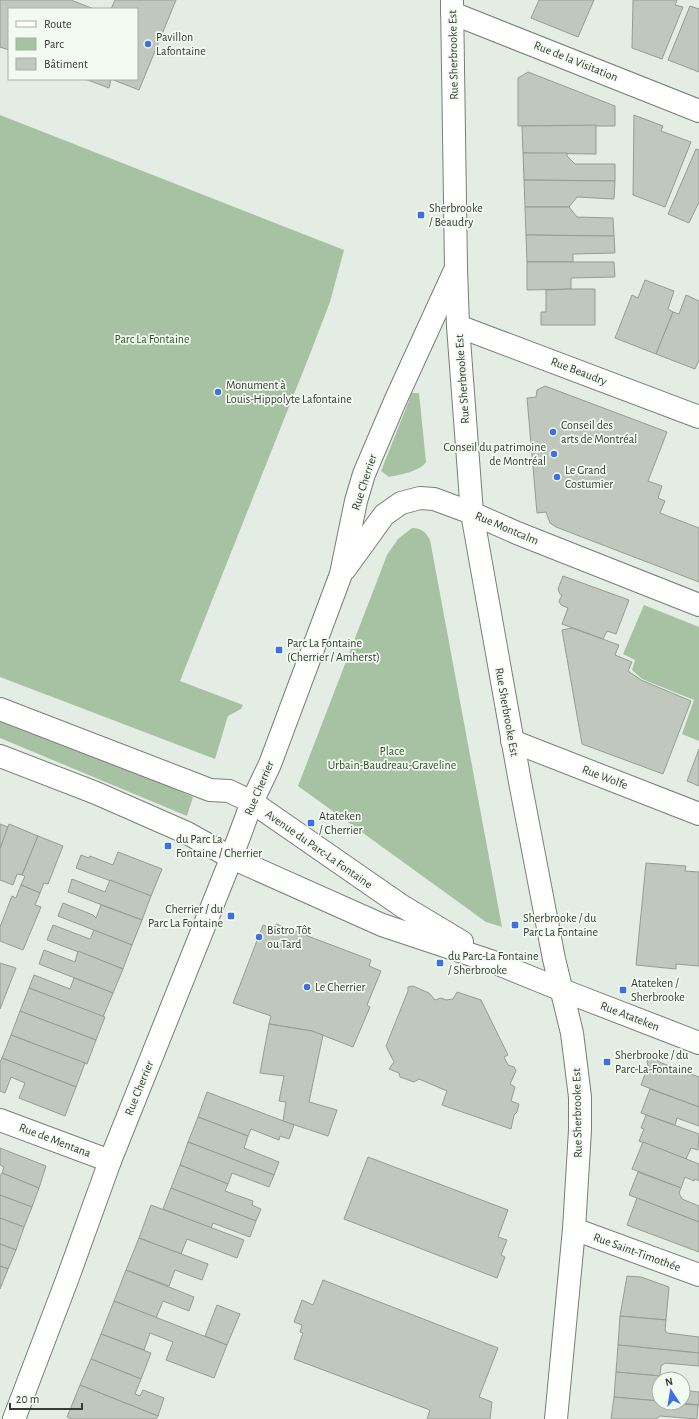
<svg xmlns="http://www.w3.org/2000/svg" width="699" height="1419" font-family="'Alegreya Sans',sans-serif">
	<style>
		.green { fill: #a7c2a2 }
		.building { fill: #c0c8be; stroke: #959d93 }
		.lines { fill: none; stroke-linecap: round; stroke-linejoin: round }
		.minor-casing { stroke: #777f76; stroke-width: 24 }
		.primary-casing { stroke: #777f76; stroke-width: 24 }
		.minor { stroke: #fff; stroke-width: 22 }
		.primary { stroke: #fff; stroke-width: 22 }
		.poi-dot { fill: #3e70e1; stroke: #f2fbf0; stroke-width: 1.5 }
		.labels { text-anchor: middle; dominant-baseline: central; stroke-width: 3.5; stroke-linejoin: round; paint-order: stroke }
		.poi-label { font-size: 12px; fill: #373a36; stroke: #f2fbf0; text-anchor: start }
		.street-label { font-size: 12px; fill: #373a36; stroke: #f2fbf0 }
		.park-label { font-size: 12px; fill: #2d5225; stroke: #f2fbf0 }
	</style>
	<rect width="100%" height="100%" fill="#e4ede3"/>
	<!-- green -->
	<g class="green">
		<polygon points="0,115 344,250 330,302 310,354 180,681 243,705 241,709 228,716 215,759 0,677"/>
		<path d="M412,393h7l7,69c-5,9 -27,13 -37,15l-8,-6z"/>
		<path d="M412,528c9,0 14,4 18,12l72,387 -16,-5 -188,-136 89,-231 11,-16z"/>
		<polygon points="644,605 699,627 699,741 682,734 694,700 642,679 632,670 635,660 623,654"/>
		<polygon points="0,719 117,764 193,797 187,816 0,738"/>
	</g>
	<!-- building -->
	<g class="building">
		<polygon points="0,0 71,0 94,9 9,9 9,50 0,47"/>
		<polygon points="115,0 176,0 139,90 111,79 109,88 85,79 137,79 137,9 111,9"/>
		<polygon points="539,0 594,0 578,37 531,18"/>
		<polygon points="633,0 677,0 675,5 683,7 662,59 632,48"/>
		<polygon points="690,6 699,9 699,72 668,60"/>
		<polygon points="528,72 615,106 615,126 518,126 518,78"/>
		<polygon points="634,115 663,126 661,131 691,142 665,207 633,195"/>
		<polygon points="596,125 596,154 523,153 522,126"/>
		<polygon points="696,149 699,150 699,202 689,223 668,214"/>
		<polygon points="523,153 567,153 567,156 575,164 615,164 615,181 524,180"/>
		<polygon points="524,180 615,181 614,199 577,197 569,207 525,207"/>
		<polygon points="525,207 569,207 577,217 613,218 614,236 526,235"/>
		<polygon points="526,235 614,236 615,253 573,254 573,262 527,262"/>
		<polygon points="527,262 614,262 615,277 571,278 571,289 527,290"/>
		<polygon points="645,280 674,291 668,309 673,312 656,354 615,338 632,295 638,298"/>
		<polygon points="571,289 595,289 595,325 541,325 541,312 546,312 546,290"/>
		<polygon points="686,295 699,301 699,360 695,369 656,354 673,312 679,314"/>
		<polygon points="545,386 667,432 648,481 662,486 658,498 665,501 660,513 699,528 699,582 556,527 550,523 546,512 537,513 527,398 536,397 537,390"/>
		<polygon points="563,576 629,600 616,634 607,631 603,639 562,624 568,608 561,605 559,601 562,595 560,594 558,589"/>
		<polygon points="572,628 619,645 615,655 632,662 628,671 641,680 691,701 663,774 582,744 562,630"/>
		<polygon points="699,749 699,786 687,781"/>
		<polygon points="0,824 8,827 0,849"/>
		<polygon points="9,824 38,836 22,875 17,874 13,885 0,880 0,849"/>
		<polygon points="38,836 63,846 48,884 44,883 40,893 21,885 25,876 22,875"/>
		<polygon points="118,852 162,869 151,896 76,868 81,855 89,858 90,856 113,865"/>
		<polygon points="646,863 686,866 685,871 699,872 699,966 676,964 676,969 636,965"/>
		<polygon points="72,879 105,892 110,880 151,896 142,920 68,892"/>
		<polygon points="21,885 40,893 35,905 41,907 23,950 0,941 0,927 12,896 16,898"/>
		<polygon points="63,903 93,915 96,918 101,905 142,920 132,945 58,916"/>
		<polygon points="276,924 371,960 369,966 381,971 367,1005 370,1007 353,1047 312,1031 269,1024 271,1016 233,1003 263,925 274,929"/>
		<polygon points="53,925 90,939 94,930 132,945 123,969 47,940"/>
		<polygon points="44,950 75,962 78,951 123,969 113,993 39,964"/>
		<polygon points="0,963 16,968 0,1009"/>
		<polygon points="34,975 70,989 74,978 113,993 103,1017 29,988"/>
		<polygon points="413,986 429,993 435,1000 441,998 446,1000 453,999 457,992 481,1000 508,1055 504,1057 508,1065 514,1067 516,1071 510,1084 515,1087 511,1101 519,1104 517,1112 514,1115 511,1129 442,1105 447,1091 419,1079 414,1082 400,1077 399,1073 389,1069 394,1062 386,1046 408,991 408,987"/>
		<polygon points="29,988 105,1017 96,1040 20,1011"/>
		<polygon points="20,1011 96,1040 87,1064 11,1035"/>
		<polygon points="269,1024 312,1031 323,1035 309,1102 337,1110 328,1136 283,1121 286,1102 279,1101 284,1076 260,1073"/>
		<polygon points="11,1035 85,1063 76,1087 2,1058"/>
		<polygon points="651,1057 657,1058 659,1062 699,1077 699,1107 641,1085 648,1066 647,1061"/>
		<polygon points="2,1058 76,1087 65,1116 19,1098 25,1083 11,1077 5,1093 0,1091 0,1062"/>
		<polygon points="650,1089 699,1107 699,1126 677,1118 675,1125 641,1113"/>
		<polygon points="207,1092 294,1125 289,1139 280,1136 279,1140 251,1129 248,1136 198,1117"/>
		<polygon points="646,1115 699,1134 698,1150 691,1148 686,1159 639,1141 644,1129 641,1128"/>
		<polygon points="198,1117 248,1136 244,1148 279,1162 274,1175 188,1142"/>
		<polygon points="188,1142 274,1175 269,1187 232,1173 228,1184 180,1165"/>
		<polygon points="643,1142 699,1164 699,1181 695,1179 694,1181 685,1177 681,1188 632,1169"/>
		<polygon points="0,1148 46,1166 39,1188 2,1173 4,1167 0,1165"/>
		<polygon points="368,1157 508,1210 498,1237 507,1240 501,1255 505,1257 497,1278 344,1219"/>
		<polygon points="180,1165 228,1184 225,1191 253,1201 252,1205 261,1209 256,1221 171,1188"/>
		<polygon points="638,1172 681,1188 679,1193 682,1199 699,1206 699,1222 629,1195"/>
		<polygon points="2,1173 39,1188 32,1207 0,1195 0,1176"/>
		<polygon points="171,1188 256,1221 250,1237 213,1223 211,1228 163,1209"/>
		<polygon points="0,1195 32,1207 24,1227 0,1218"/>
		<polygon points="637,1198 699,1222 699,1252 627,1225"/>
		<polygon points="151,1205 244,1240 237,1258 187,1239 181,1254 139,1238"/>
		<polygon points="0,1218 24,1227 16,1250 0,1244"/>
		<polygon points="139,1238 208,1264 202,1280 175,1270 169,1286 126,1270"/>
		<polygon points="0,1244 16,1250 8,1269 0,1266"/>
		<polygon points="0,1266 8,1269 0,1289"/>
		<polygon points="126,1270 194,1297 189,1311 163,1301 156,1318 114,1301"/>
		<polygon points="627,1276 641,1277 669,1287 666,1320 620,1316"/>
		<polygon points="323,1280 498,1348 479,1397 492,1402 490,1419 427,1419 430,1410 294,1359 303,1333 300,1332 302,1325 294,1322 302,1300 313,1305"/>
		<polygon points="114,1301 227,1345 214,1378 166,1360 173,1342 150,1333 144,1350 101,1334"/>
		<polygon points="217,1305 240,1314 227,1345 205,1336"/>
		<polygon points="620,1316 666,1320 665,1330 667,1333 699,1337 699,1353 618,1345"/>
		<polygon points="101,1334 151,1353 141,1379 91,1359"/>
		<polygon points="618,1345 699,1353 699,1366 665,1363 661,1366 660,1376 616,1372"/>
		<polygon points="91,1359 141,1379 135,1394 140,1396 143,1390 164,1398 158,1416 80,1385"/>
		<polygon points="616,1372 660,1376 659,1385 659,1401 614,1397"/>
		<polygon points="80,1385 158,1416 156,1419 72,1419 67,1417"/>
		<polygon points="683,1390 699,1392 699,1405 680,1403 683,1403"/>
		<polygon points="614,1397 659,1401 659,1403 698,1405 697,1419 660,1416 656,1419 611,1419"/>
	</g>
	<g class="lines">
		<defs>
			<g id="minor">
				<polyline points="452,13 699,111"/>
				<polyline points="458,326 699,417"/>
				<polyline points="345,569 384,515 401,503 420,498 434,499 472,513 517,533 699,605"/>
				<polyline points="0,709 210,790 229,791 252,802 402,906 462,942"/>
				<polyline points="512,741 699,814"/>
				<polyline points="0,756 96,793 187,833 232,858 382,925 493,962 562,990 699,1043"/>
				<polyline points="0,1120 110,1161"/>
				<polyline points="574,1229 699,1275"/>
				<polyline points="14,1419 67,1280 110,1161 227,869 252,802 270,764 341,574 356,501 364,474 396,399 456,268"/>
			</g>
			<polyline id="primary" points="452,0 456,268 458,326 472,513 520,782 554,959 572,1033 580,1097 580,1130 574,1229 556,1419"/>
		</defs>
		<!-- minor casing -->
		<use href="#minor" class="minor-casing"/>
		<!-- primary casing -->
		<use href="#primary" class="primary-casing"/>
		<!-- minor -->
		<use href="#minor" class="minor"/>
		<!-- primary -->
		<use href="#primary" class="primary"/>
	</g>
	<!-- markers -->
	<g class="poi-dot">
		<circle cx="148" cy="44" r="4"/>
		<rect x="417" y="211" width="8" height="8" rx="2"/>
		<circle cx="218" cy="392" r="4"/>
		<circle cx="553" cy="432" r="4"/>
		<circle cx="554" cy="454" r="4"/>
		<circle cx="557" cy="477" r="4"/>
		<rect x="275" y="646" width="8" height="8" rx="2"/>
		<rect x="307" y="819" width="8" height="8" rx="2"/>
		<rect x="164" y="842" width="8" height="8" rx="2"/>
		<rect x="227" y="912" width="8" height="8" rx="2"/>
		<rect x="511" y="921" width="8" height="8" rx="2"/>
		<circle cx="259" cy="937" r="4"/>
		<rect x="436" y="959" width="8" height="8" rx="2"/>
		<circle cx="307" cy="987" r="4"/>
		<rect x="619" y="986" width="8" height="8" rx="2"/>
		<rect x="603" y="1058" width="8" height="8" rx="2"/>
	</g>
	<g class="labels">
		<!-- poi labels -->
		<g class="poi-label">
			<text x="156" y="37">Pavillon<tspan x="156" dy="14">Lafontaine</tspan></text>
			<text x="429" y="208">Sherbrooke<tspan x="429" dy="14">/ Beaudry</tspan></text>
			<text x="226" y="385">Monument à<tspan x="226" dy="14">Louis-Hippolyte Lafontaine</tspan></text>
			<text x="561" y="425">Conseil des<tspan x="561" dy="14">arts de Montréal</tspan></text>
			<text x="546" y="447" text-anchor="end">Conseil du patrimoine<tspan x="546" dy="14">de Montréal</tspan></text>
			<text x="565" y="470">Le Grand<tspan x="565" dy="14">Costumier</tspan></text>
			<text x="287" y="643">Parc La Fontaine<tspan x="287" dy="14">(Cherrier / Amherst)</tspan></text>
			<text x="319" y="816">Atateken<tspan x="319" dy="14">/ Cherrier</tspan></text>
			<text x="176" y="839">du Parc La<tspan x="176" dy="14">Fontaine / Cherrier</tspan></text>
			<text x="223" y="909" text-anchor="end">Cherrier / du<tspan x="223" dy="14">Parc La Fontaine</tspan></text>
			<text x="523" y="918">Sherbrooke / du<tspan x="523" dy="14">Parc La Fontaine</tspan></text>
			<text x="267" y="930">Bistro Tôt<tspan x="267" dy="14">ou Tard</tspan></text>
			<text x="448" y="956">du Parc-La Fontaine<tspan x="448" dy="14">/ Sherbrooke</tspan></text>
			<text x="631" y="983">Atateken /<tspan x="631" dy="14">Sherbrooke</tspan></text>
			<text x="315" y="987">Le Cherrier</text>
			<text x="615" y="1055">Sherbrooke / du<tspan x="615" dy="14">Parc-La-Fontaine</tspan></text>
		</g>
		<!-- street labels -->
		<g class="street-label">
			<text transform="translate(453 55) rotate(-91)">Rue Sherbrooke Est</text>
			<text transform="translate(576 61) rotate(22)">Rue de la Visitation</text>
			<text transform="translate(579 371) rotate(21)">Rue Beaudry</text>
			<text transform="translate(462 379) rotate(-94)">Rue Sherbrooke Est</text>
			<text transform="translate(364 482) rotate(-72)">Rue Cherrier</text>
			<text transform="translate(507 528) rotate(23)">Rue Montcalm</text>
			<text transform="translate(507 712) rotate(80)">Rue Sherbrooke Est</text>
			<text transform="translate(605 777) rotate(21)">Rue Wolfe</text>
			<text transform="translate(259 788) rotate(-67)">Rue Cherrier</text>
			<text transform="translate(319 849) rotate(35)">Avenue du Parc-La Fontaine</text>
			<text transform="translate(630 1016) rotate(21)">Rue Atateken</text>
			<text transform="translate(139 1088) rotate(-68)">Rue Cherrier</text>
			<text transform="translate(577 1113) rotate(-91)">Rue Sherbrooke Est</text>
			<text transform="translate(55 1140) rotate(21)">Rue de Mentana</text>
			<text transform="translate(637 1252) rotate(20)">Rue Saint-Timothée</text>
		</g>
		<!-- park labels -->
		<g class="park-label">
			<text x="152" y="339">Parc La Fontaine</text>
			<text x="392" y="751">Place<tspan x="392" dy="14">Urbain-Baudreau-Graveline</tspan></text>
		</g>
	</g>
	<!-- legend -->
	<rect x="8" y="8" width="130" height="72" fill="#f2fbf0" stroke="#a7aea6"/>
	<rect x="16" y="21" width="20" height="6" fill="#ffffff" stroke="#a7aea6"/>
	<text x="44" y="28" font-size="12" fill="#373a36">Route</text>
	<rect x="16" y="38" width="20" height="12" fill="#a7c2a2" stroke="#a7aea6"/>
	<text x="44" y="48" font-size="12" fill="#373a36">Parc</text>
	<rect x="16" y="58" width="20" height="12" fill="#c0c8be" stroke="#a7aea6"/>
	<text x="44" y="68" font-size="12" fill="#373a36">Bâtiment</text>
	<!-- north arrow -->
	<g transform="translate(671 1391) rotate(348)"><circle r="19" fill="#f2fbf0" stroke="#a7aea6"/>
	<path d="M0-3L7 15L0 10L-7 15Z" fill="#3e70e1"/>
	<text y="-6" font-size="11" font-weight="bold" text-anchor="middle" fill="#373a36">N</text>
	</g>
	<!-- scale -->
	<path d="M10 1403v6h72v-6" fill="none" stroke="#373a36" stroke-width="2"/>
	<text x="16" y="1403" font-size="12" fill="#373a36" stroke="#f2fbf0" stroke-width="3" paint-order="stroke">20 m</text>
</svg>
